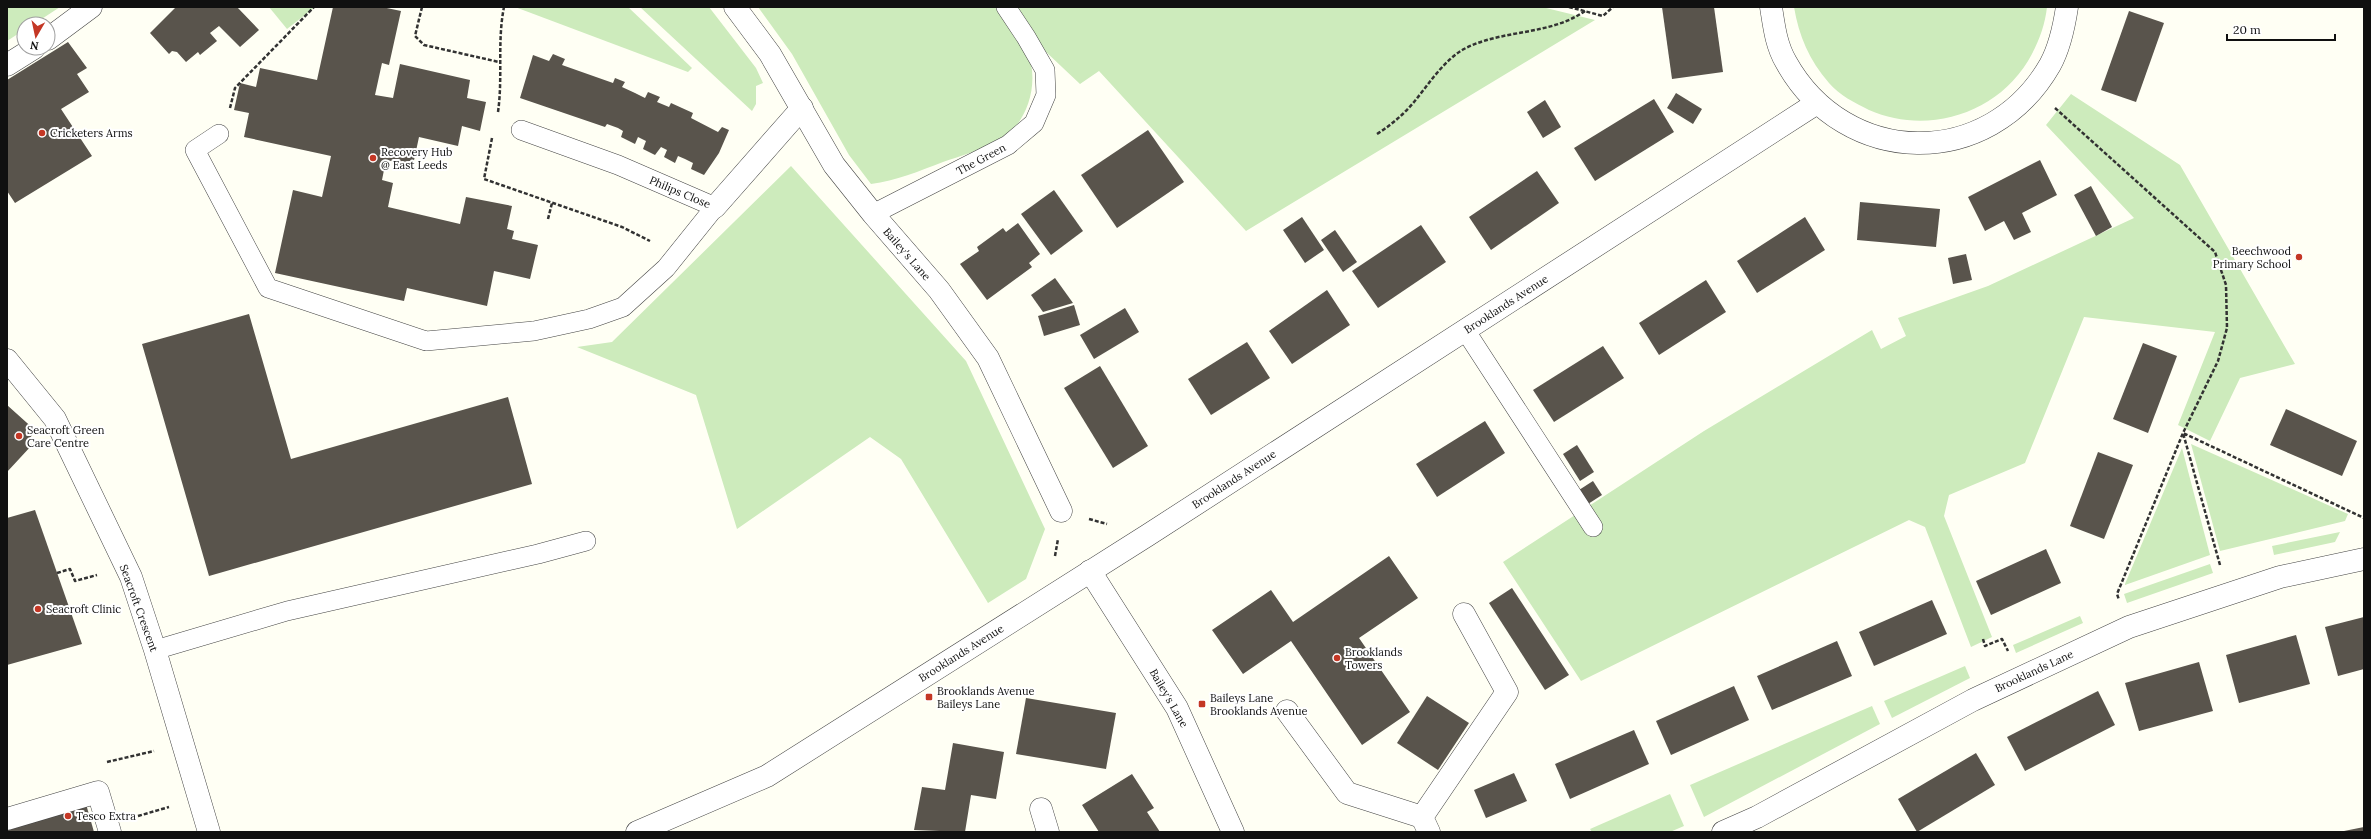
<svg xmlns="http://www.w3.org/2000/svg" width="2371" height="839" font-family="Lora,serif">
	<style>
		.green { fill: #cdebbc }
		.building { fill: #59544c }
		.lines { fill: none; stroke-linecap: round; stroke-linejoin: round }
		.service-casing { stroke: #434343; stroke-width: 20 }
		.pedestrian-casing { stroke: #434343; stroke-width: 23 }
		.minor-casing { stroke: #434343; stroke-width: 23 }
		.path { stroke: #323232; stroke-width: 2.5; stroke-dasharray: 4 2; stroke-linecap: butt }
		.service { stroke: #fff; stroke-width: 19 }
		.pedestrian { stroke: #fff; stroke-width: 22 }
		.minor { stroke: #fff; stroke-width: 22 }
		.poi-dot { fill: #c43725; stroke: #fff; stroke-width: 1.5 }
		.labels { text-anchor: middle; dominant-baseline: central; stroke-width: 4; stroke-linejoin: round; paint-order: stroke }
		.poi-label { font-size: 11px; fill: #101010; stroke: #fff; text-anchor: start }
		.street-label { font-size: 11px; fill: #101010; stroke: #fff }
	</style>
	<rect width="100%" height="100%" fill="#fffff4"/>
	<!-- green -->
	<g class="green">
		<polygon points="7,7 60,7 34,24 24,24 24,30 7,41"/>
		<polygon points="269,7 315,7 287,29"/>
		<polygon points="515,7 628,7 692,68 688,72"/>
		<polygon points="640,7 709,7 756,68 763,83 756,86 756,104 752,111"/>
		<path d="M758,7h237c10,14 26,29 32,44 14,32 0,77 -32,92 -17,8 -35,13 -52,19 -24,9 -47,19 -72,22l-22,-29 -57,-101z"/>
		<polygon points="1015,7 1542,7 1595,20 1246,231 1099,71 1080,84 1045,51"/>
		<path d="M1794,7h253c-2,19 -9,37 -19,54 -33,54 -102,74 -159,49 -14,-7 -30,-15 -40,-27 -20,-23 -30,-47 -35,-76z"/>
		<polygon points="2071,94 2180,165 2295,364 2240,378 2210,441 2178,425 2215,332 2084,317 2025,463 1949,495 1944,516 1992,637 1971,647 1925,527 1909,520 1581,681 1503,562 1704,431 1872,330 1881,349 1906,336 1898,318 1988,286 2134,218 2046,125"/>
		<polygon points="791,166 966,361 1045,529 1026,579 988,603 901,459 870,437 737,529 696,395 577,347 612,342"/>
		<polygon points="2191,444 2348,514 2345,521 2220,551"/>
		<polygon points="2182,448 2210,555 2125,585 2125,584"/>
		<polygon points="2340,532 2335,542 2274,555 2272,546"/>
		<polygon points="2210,564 2213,573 2127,603 2124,594"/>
		<polygon points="2080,616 2083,623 2016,653 2013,645"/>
		<polygon points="1965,666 1970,678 1892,718 1884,701"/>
		<polygon points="1872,706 1880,724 1704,817 1690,785"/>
		<polygon points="1670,794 1684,826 1670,832 1592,832 1590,829"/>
	</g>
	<!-- building -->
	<g class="building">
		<polygon points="176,7 237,7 259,30 240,47 219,26 210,33 217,41 200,55 198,52 186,62 177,52 172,51 169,54 150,33"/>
		<polygon points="333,7 382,7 401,11 389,65 382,63 375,95 393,98 400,64 470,80 467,98 486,102 480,131 462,126 458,146 419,137 413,165 386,160 382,180 393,183 388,207 460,224 466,197 512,206 507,229 514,231 512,239 538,245 530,279 494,271 487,306 407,288 404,301 275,273 293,190 322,197 331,156 244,137 249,113 234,110 240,83 256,87 260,68 317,80"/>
		<polygon points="1662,7 1714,7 1723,72 1672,79"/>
		<polygon points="2129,11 2164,23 2136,102 2101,90"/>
		<polygon points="68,42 87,68 77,74 89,92 61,109 92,156 15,203 7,191 7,80"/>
		<polygon points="553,54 565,59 562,65 613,83 615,78 625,82 622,87 635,93 645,98 648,92 660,97 657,102 669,107 671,103 693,113 691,118 718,132 722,127 729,130 719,153 704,175 691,169 693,163 685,159 678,156 675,163 664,157 667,150 661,147 655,155 643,149 646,141 638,137 635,144 621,137 623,131 618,128 607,124 605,127 520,98 533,55 549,61"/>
		<polygon points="1676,93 1702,109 1693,124 1667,108"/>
		<polygon points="1654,99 1674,132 1595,181 1574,148"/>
		<polygon points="1545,100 1561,127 1543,138 1527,112"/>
		<polygon points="1148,130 1184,182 1117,228 1081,175"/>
		<polygon points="2040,160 2057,195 2022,213 2031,232 2014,240 2004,221 1985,231 1968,197"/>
		<polygon points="1537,171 1559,203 1491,250 1469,217"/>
		<polygon points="2091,186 2112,227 2096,236 2074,195"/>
		<polygon points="1054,190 1083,231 1051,255 1021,214"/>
		<polygon points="1860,202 1940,209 1936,247 1857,240"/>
		<polygon points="1302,217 1324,250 1305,263 1283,230"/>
		<polygon points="1805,217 1825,250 1757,293 1737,261"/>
		<polygon points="1018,223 1040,254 1029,263 1032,267 987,300 960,264 979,251 977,247 1003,228 1006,232"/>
		<polygon points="1421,225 1446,262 1378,308 1352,271"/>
		<polygon points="1335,230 1357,262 1343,272 1321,240"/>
		<polygon points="1966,254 1972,280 1953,284 1948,258"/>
		<polygon points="1055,278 1073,303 1043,312 1031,295"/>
		<polygon points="1706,280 1726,312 1659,355 1639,323"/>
		<polygon points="1327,290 1350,325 1292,364 1269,331"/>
		<polygon points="1074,305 1080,325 1044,336 1038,316"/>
		<polygon points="1125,308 1139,332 1094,359 1080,335"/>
		<polygon points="249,314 291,459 508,397 532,484 209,576 142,344"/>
		<polygon points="1247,342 1270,378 1211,415 1188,379"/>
		<polygon points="2143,343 2177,356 2148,433 2113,419"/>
		<polygon points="1603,346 1624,378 1554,422 1533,390"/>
		<polygon points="1100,366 1148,446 1113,468 1064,388"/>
		<polygon points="7,405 36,431 27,441 32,445 7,472"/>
		<polygon points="2286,409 2357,441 2342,476 2270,445"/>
		<polygon points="1485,421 1505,453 1437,497 1416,464"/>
		<polygon points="1577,445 1594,472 1580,481 1563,454"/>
		<polygon points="2098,452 2133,465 2104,539 2070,526"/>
		<polygon points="1593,481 1602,495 1588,504 1579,490"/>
		<polygon points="35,510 82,644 7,665 7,518"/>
		<polygon points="2046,549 2061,583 1991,615 1976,581"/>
		<polygon points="1389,556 1418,598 1359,638 1410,712 1362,745 1291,641 1243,674 1212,630 1271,590 1293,622"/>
		<polygon points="1512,588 1569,675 1545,690 1489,603"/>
		<polygon points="1932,600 1947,634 1874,666 1859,632"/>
		<polygon points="2364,617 2364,669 2338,676 2325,627"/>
		<polygon points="2296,635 2310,684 2239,703 2226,655"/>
		<polygon points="1837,641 1852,676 1772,710 1757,676"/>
		<polygon points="2199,662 2213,711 2139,731 2125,683"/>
		<polygon points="1734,686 1749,720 1671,755 1656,721"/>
		<polygon points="2098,691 2115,725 2025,771 2007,737"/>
		<polygon points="1427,696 1469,723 1438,770 1397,743"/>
		<polygon points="1026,698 1116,713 1106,769 1016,754"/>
		<polygon points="1634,730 1649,764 1570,799 1555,764"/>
		<polygon points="953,743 1004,752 996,799 971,795 965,832 914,830 922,787 945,790"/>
		<polygon points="1976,753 1995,785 1917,832 1898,799"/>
		<polygon points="1514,773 1527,801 1486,818 1474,790"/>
		<polygon points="1132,774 1154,808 1147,812 1160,832 1099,832 1082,805"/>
		<polygon points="86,804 94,832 7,832 7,828"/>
		<polygon points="2364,827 2364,832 2344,832 2344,831"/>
	</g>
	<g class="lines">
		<defs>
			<g id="service">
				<polyline points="219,134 195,150 268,288 426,341 534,331 589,319 623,307 666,268 715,207 618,165 521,130"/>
				<polyline points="873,214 1008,145 1034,123 1046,95 1045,70 1026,37 1006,7"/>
				<polyline points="1465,330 1593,527"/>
				<polyline points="155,650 287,611 538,554 586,541"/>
			</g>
			<polyline id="pedestrian" points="7,819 98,792 110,832"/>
			<g id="minor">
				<polyline points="735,7 770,54 834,165 873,214 939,290 988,358 1061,511"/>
				<path d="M1771,7c3,19 5,38 15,55 59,106 203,109 264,3 10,-18 14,-38 17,-58"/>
				<polyline points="48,39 91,7"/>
				<polyline points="7,65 34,48"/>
				<polyline points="715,207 802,108"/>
				<polyline points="7,360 55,419 131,577 155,650 209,832"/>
				<polyline points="1090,571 1177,708 1233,832"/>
				<polyline points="1287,711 1347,793 1422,817"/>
				<polyline points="1041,809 1048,832"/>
				<polyline points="637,832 767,776 1148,535 1817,103"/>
				<polyline points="1429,832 1422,817 1507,692 1464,614"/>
				<polyline points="1723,832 1757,817 1973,700 2129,627 2280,577 2364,559"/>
			</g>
		</defs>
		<!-- service casing -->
		<use href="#service" class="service-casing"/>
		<!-- pedestrian casing -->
		<use href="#pedestrian" class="pedestrian-casing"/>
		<!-- minor casing -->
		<use href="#minor" class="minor-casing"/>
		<!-- path -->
		<g class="path">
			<polyline points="422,7 415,36 424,45 499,62"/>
			<polyline points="1569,7 1603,16 1613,7"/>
			<polyline points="230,108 235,88 314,7"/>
			<polyline points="2055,108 2215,252 2226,285 2227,328 2218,361 2183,433 2117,594 2119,600"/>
			<path d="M498,112c5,-35 -1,-70 6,-105"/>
			<path d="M1377,134c14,-9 26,-19 37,-32 15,-18 29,-41 50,-53 38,-20 85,-13 121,-38"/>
			<polyline points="492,138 484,179 622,227 650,241"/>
			<polyline points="548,219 552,203"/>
			<polyline points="1089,519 1107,524"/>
			<polyline points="1055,556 1058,539"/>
			<polyline points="2220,565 2183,433 2364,518"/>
			<polyline points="57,573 70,569 75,581 97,575"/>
			<polyline points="1983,639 1985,646 2002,639 2008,651"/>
			<polyline points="107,762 154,751"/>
			<polyline points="138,816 169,807"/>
		</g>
		<!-- service -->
		<use href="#service" class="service"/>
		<!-- pedestrian -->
		<use href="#pedestrian" class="pedestrian"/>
		<!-- minor -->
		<use href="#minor" class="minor"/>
	</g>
	<!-- markers -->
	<g class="poi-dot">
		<circle cx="42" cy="133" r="4"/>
		<circle cx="373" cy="158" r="4"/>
		<circle cx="2299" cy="257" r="4"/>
		<circle cx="19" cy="436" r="4"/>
		<circle cx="38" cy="609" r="4"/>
		<circle cx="1337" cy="658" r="4"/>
		<rect x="925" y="693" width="8" height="8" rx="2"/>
		<rect x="1198" y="700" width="8" height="8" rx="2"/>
		<circle cx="68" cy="816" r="4"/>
	</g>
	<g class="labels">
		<!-- poi labels -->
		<g class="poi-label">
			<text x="50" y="133">Cricketers Arms</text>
			<text x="381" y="152">Recovery Hub<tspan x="381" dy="13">@ East Leeds</tspan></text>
			<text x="2291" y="251" text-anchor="end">Beechwood<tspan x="2291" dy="13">Primary School</tspan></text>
			<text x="27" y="430">Seacroft Green<tspan x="27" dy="13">Care Centre</tspan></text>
			<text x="46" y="609">Seacroft Clinic</text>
			<text x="1345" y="652">Brooklands<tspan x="1345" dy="13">Towers</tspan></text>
			<text x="937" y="691">Brooklands Avenue<tspan x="937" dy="13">Baileys Lane</tspan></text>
			<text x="1210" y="698">Baileys Lane<tspan x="1210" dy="13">Brooklands Avenue</tspan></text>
			<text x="76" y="816">Tesco Extra</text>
		</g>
		<!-- street labels -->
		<g class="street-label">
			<text transform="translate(981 159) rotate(-28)">The Green</text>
			<text transform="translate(680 192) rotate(23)">Philips Close</text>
			<text transform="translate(907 254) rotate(49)">Bailey's Lane</text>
			<text transform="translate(1506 304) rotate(-33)">Brooklands Avenue</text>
			<text transform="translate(1234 479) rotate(-33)">Brooklands Avenue</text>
			<text transform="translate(139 608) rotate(70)">Seacroft Crescent</text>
			<text transform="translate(961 653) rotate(-32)">Brooklands Avenue</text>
			<text transform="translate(2034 671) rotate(-25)">Brooklands Lane</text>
			<text transform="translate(1169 698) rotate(60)">Bailey's Lane</text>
		</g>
	</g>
	<!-- border -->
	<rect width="2371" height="839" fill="none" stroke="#101010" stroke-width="16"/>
	<!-- north arrow -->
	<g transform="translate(36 36) rotate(189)"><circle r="19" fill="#ffffff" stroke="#9f9f9f"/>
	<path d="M0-3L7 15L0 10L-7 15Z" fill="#c43725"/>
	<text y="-6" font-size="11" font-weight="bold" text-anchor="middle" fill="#101010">N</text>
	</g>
	<!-- scale -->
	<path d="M2227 34v6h108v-6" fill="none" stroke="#101010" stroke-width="2"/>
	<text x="2233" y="34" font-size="12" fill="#101010" stroke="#ffffff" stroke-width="3" paint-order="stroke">20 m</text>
</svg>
